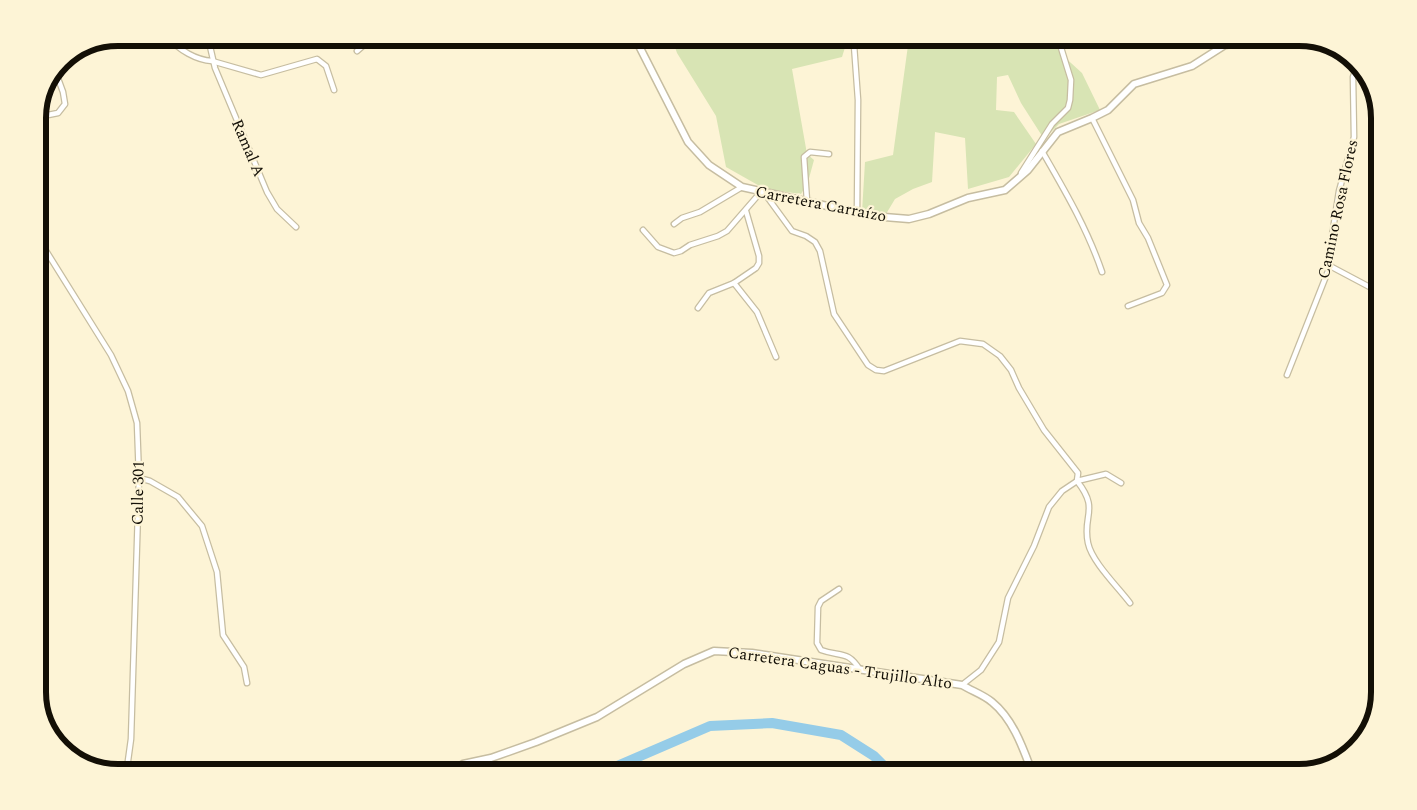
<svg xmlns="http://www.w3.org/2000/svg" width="1417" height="810" font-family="Spectral,serif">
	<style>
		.green { fill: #d8e4b4 }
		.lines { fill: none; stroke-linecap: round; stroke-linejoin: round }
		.river { stroke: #95cce8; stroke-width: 10 }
		.street-casing { stroke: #c6bda1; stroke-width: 7 }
		.secondary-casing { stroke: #c6bda1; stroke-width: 9 }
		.street { stroke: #fff; stroke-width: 4.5 }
		.secondary { stroke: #fff; stroke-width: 6 }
		.labels { text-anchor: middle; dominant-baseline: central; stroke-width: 4.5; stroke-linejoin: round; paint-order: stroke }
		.street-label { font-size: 16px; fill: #130f06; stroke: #fdf4d6 }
		.rim { fill: none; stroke: #130f06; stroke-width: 6 }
	</style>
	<rect width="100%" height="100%" fill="#fdf4d6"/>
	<!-- green -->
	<g class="green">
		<polygon points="672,38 848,38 842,57 792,69 807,154 814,160 808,182 801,194 765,189 726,167 716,116 677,53"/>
		<polygon points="909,38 1062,38 1060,39 1060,53 1082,73 1100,110 1059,124 1044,139 1021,103 1008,75 997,77 996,110 1014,112 1036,144 1009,177 968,189 965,138 935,132 932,182 913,189 895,199 886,214 862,212 865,162 893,155"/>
	</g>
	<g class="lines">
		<!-- river -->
		<polyline class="river" points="577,772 617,766 710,726 772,723 841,735 874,756 890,772"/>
		<defs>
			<g id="street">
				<path d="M169,38c10,12 27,22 43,23l49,14 56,-16 9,7 8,24"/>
				<polyline points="210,38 209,42 215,68 267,192 277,209 296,227"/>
				<polyline points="357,51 372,38"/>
				<polyline points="38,117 58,113 65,104 63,92 56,73"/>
				<polyline points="1092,118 1133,200 1139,223 1148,238 1167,285 1162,293 1128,306"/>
				<path d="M1042,151c23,40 45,77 60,121"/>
				<polyline points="1021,173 1052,124 1068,108 1070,100 1071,80 1058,38"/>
				<polyline points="765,194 792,231 806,236 815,242 820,251 834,314 868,365 876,370 884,371 960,341 983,344 1000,356 1011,370 1019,388 1044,430 1078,473 1077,481"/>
				<polyline points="807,201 804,157 810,152 829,154"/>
				<polyline points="857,213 858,100 854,45 856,41 865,38"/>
				<polyline points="674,224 682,218 700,212 742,187"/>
				<polyline points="643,230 658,247 674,253 681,251 690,245 718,236 727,231 760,193"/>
				<polyline points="38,238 111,355 128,391 137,423 139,478 131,739 127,768 124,772"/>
				<polyline points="1330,266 1379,292"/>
				<polyline points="734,283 757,312 776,357"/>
				<polyline points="698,308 709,293 734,283 756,268 759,263 759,256 746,211"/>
				<polyline points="1287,375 1330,266 1331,242 1339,191 1354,137 1353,77 1357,66"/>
				<polyline points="139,478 150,481 178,497 202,526 217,572 223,635 244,667 247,683"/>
				<path d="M1077,481c23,29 5,34 11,62 4,19 30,44 42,60"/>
				<path d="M839,589l-18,12 -3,6 -1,36 4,7c19,7 27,0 39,20"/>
				<polyline points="962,685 981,670 999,642 1008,598 1034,546 1049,507 1062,491 1077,481 1106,474 1121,483"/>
			</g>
			<g id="secondary">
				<polyline points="635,38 688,142 709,165 742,187 872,216 909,219 929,214 968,198 1005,190 1028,170 1058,132 1092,118 1108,110 1134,84 1192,66 1225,45 1272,38"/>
				<path d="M450,772l13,-8 28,-6 45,-16 61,-25 87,-53 30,-13 38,2 210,32c10,6 22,10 30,17 21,17 31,46 40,70"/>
			</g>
		</defs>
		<!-- street casing -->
		<use href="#street" class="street-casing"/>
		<!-- secondary casing -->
		<use href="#secondary" class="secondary-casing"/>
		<!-- street -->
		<use href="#street" class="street"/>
		<!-- secondary -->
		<use href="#secondary" class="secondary"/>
	</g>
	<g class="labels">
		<!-- street labels -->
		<g class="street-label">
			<text transform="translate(248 148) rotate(67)">Ramal A</text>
			<text transform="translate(821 204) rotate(11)">Carretera Carraízo</text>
			<text transform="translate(1338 209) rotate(-78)">Camino Rosa Flores</text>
			<text transform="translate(138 493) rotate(-89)">Calle 301</text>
			<text transform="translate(840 668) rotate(8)">Carretera Caguas - Trujillo Alto</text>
		</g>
	</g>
	<!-- crop -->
	<path d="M0 0H1417V810H0ZM118 46H1299A72 72 0 0 1 1371 118V692A72 72 0 0 1 1299 764H118A72 72 0 0 1 46 692V118A72 72 0 0 1 118 46Z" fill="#fdf4d6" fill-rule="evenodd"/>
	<path class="rim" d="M118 46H1299A72 72 0 0 1 1371 118V692A72 72 0 0 1 1299 764H118A72 72 0 0 1 46 692V118A72 72 0 0 1 118 46Z"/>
</svg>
